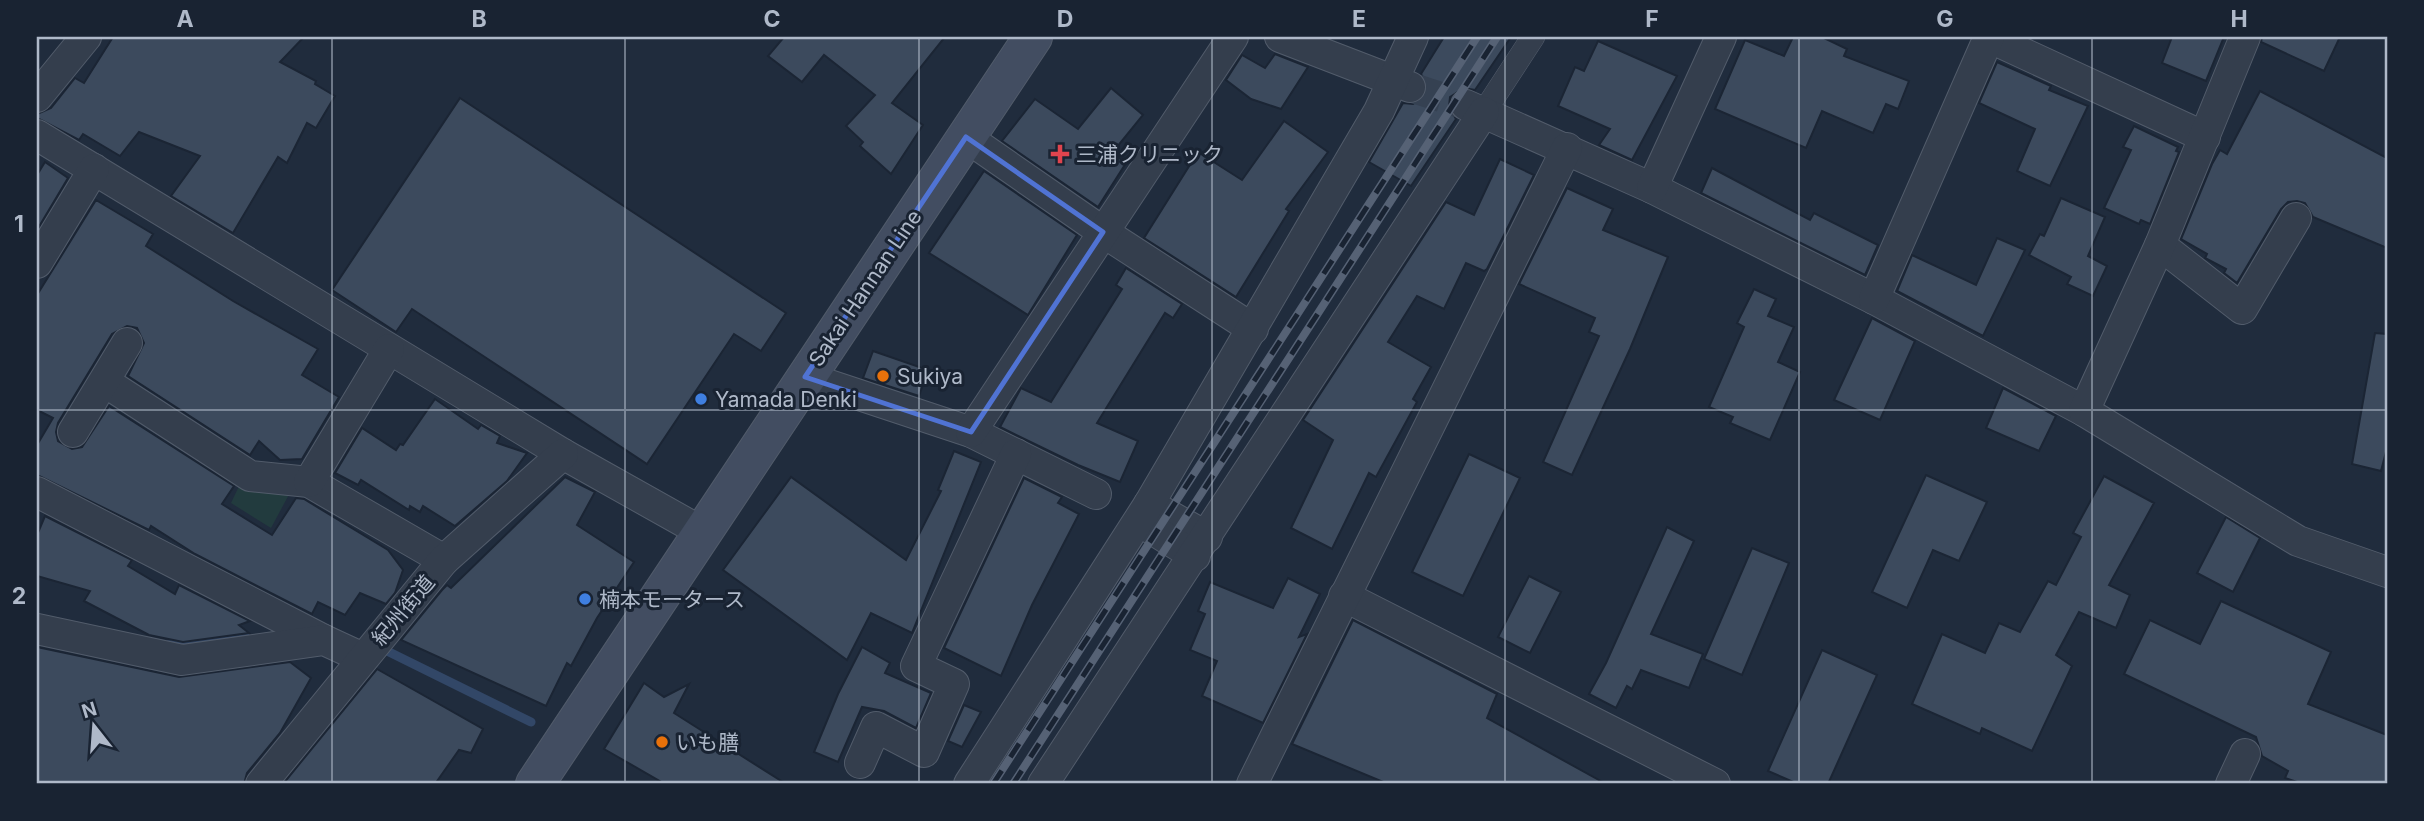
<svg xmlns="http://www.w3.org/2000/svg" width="2424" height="821" font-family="Inter,'Noto Sans JP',sans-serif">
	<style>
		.green { fill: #223b3e }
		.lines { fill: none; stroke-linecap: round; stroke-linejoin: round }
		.stream { stroke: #324767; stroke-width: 9 }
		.building { fill: #3c4a5d; stroke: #1b2534; stroke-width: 2 }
		.minor-tunnel { stroke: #354152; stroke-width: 30; stroke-dasharray: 30 15; stroke-linecap: butt }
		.pedestrian-casing { stroke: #525c6b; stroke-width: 24 }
		.minor-casing { stroke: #525c6b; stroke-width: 32 }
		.secondary-casing { stroke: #525c6b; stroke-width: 40 }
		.pedestrian { stroke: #343e4d; stroke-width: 23 }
		.minor { stroke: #343e4d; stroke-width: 30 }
		.secondary { stroke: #424d61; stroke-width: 38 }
		.rail-casing { stroke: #566275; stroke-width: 8 }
		.rail { stroke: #192332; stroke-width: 5; stroke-dasharray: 16; stroke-linecap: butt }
		.marked { fill: none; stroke: #5073d3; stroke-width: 5; stroke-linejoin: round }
		.grid { fill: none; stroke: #afb9c9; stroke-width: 2; stroke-opacity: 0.55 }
		.health-dot { fill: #e0444e; stroke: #192332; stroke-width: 2.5 }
		.food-dot { fill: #e8710a; stroke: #192332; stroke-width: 2.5 }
		.shop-dot { fill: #3f7fe0; stroke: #192332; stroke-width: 2.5 }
		.labels { text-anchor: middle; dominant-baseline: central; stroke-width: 6; stroke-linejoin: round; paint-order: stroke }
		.poi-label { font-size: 21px; fill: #afb9c9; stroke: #192332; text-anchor: start }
		.street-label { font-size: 21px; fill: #afb9c9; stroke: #192332 }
		.neatline { fill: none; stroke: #afb9c9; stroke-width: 2.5 }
		.grid-label { font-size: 23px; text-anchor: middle; font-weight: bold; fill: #afb9c9 }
	</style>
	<rect width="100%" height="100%" fill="#202c3d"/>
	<!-- green -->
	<polygon class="green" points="242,480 293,487 271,528 231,503"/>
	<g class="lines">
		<!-- stream -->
		<g class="stream">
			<polyline points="168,645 245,636"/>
			<polyline points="383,649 531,722"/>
		</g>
	</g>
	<!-- building -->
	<g class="building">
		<polygon points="113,37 304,37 280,62 316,81 315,84 335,96 316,128 307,123 287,163 278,157 233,233 171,196 200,156 139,132 120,156 83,134 79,140 37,118 37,114 51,108 75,78 84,83"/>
		<polygon points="784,37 945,37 892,103 923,125 891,174 860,146 863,142 846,126 875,95 824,55 802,82 768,56"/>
		<polygon points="1444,37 1511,37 1475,90 1464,88 1450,97 1449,107 1456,119 1411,186 1369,162 1403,103 1413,104 1426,94 1427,84 1421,74"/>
		<polygon points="1793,37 1822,37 1847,49 1844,56 1909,81 1898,109 1886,104 1873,133 1822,111 1806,148 1715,109 1745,40 1784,56"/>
		<polygon points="2172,37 2224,37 2206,81 2162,63"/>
		<polygon points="2262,37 2340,37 2324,71 2261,42"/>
		<polygon points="1598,41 1677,76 1632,160 1599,145 1610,129 1558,106 1575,67 1584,71"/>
		<polygon points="1275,54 1308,67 1281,109 1251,99 1226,80 1242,55 1265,68"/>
		<polygon points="1997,62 2051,86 2049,90 2088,106 2050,186 2017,171 2035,129 1979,103"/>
		<polygon points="1111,88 1143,115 1112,153 1126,163 1098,207 1002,141 1035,99 1078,129"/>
		<polygon points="2260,91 2387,158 2387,248 2313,217 2305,203 2297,201 2288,202 2281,209 2237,283 2224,273 2226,269 2205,258 2207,254 2181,239 2212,164 2220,150 2227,154"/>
		<polygon points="460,98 786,313 761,351 734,334 647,464 412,309 396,332 332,290"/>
		<polygon points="1284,121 1328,152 1286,209 1289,211 1236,297 1144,238 1198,152 1242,180"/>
		<polygon points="2134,126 2178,147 2176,151 2179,152 2150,224 2141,220 2139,224 2104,208 2131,150 2123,147"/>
		<polygon points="1500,159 1534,175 1487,269 1484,271 1466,263 1444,309 1417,296 1388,342 1431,367 1413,399 1417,402 1376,477 1369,473 1332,549 1291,528 1333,440 1303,420 1446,202 1474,215"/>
		<polygon points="45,162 68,178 37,230 37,175"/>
		<polygon points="1712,168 1810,220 1814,213 1878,245 1865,275 1701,193"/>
		<polygon points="984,171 1077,235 1028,315 929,253"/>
		<polygon points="1567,188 1613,209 1603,230 1668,257 1630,349 1572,475 1543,462 1599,336 1589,332 1595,318 1519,284"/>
		<polygon points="2061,198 2105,217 2088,256 2107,266 2093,296 2067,284 2071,277 2029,255 2040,234 2044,236"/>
		<polygon points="96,200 153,234 146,246 233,301 318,349 302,375 339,397 302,459 280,460 259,441 250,455 128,376 144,343 137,328 127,326 112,334 58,423 56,432 58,441 72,449 82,447 109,406 234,486 222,504 272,535 296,498 304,499 388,550 403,570 395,593 386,604 360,593 345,615 318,602 312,614 195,554 151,526 149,530 37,475 37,445 53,418 37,410 37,295"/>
		<polygon points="1997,238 2025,250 1983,336 1897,291 1912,255 1976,285"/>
		<polygon points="1126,268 1182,304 1173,318 1165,313 1097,423 1138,441 1120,482 1078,465 1000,427 1021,388 1051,402 1122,289 1116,285"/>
		<polygon points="1754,289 1776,299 1768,316 1794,327 1778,362 1800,372 1770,440 1730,423 1733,417 1709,407 1744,327 1737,323"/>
		<polygon points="1872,318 1915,341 1880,420 1834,400"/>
		<polygon points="2375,333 2387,334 2387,448 2381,471 2352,464"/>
		<polygon points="873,351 928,370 919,396 863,378"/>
		<polygon points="2003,388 2056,416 2039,451 1986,428"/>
		<polygon points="435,399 478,429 481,425 500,436 497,443 527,453 507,481 455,526 423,506 420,512 410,506 409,510 361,480 358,485 335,473 362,428 396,450 400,444 403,445"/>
		<polygon points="954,451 981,462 912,633 871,613 847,660 723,570 791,477 906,560 941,491 938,490"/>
		<polygon points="1469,454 1520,478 1463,596 1412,572"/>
		<polygon points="1926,475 1987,502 1959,561 1933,550 1907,608 1872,592"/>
		<polygon points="2104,476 2154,503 2109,585 2130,595 2116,628 2079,612 2056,655 2072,666 2032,751 1982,728 1980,734 1912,704 1942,634 1985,653 1999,623 2020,632 2048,581 2056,585 2081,537 2073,533"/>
		<polygon points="565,477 595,492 577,525 634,562 597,618 571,666 567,663 546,706 401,640 442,590 447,585 451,588"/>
		<polygon points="1024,478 1062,497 1058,503 1079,514 1032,605 1001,676 944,648"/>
		<polygon points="45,516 132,560 128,566 175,594 179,585 250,621 239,625 249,633 183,642 149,635 84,601 90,591 37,576 37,535"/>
		<polygon points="2226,517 2260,538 2233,592 2197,573"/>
		<polygon points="1667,527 1694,541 1651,634 1703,654 1689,688 1641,670 1632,689 1627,686 1616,708 1589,694 1606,663"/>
		<polygon points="1752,548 1789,563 1742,675 1704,659"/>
		<polygon points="1529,576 1561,592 1530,653 1498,637"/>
		<polygon points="1288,578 1320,594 1299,637 1307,634 1263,723 1202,696 1217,661 1190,650 1205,614 1198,611 1210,582 1273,608"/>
		<polygon points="2221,601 2331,652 2308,704 2387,735 2387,784 2303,784 2285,778 2288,771 2262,756 2256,737 2124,674 2150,620 2200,644"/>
		<polygon points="1353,620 1497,694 1487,718 1606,784 1388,784 1292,744"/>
		<polygon points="37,647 179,677 290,662 311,678 280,733 247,773 244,784 37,784"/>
		<polygon points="862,647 890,663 885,673 931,693 916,728 884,711 862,707 838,762 814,752 838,694"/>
		<polygon points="1822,650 1877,675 1828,784 1798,784 1768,771"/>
		<polygon points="377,669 483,729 471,753 459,750 435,784 283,784"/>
		<polygon points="644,683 664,697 689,684 674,713 786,784 665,784 604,749"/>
		<polygon points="964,705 981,712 962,747 948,741"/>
	</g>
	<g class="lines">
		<!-- minor-tunnel -->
		<polyline class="minor-tunnel" points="1413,88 1466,105"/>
		<defs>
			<polyline id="pedestrian" points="1484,112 1533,37"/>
			<g id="minor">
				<polyline points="1280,37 1410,87"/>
				<polyline points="1988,37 2205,137"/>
				<polyline points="37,97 86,37"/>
				<polyline points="1466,105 1652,188 1874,299 2084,411 2298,541 2387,572"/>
				<polyline points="37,135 563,454 702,532"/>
				<polyline points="966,137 1103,232 1253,329"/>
				<polyline points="1652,188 1721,37"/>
				<polyline points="2160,245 2242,309 2296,218"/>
				<polyline points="37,263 94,169"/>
				<polyline points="1874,299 1989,37"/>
				<polyline points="805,377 971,432 1096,494"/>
				<polyline points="105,382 250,476 309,482 444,560"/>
				<polyline points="2084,411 2160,245 2245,37"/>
				<polyline points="73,432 127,343"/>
				<polyline points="971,432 1233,37"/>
				<polyline points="309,482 389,349"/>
				<polyline points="37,492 324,640"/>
				<polyline points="1149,504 1207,537"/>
				<polyline points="1139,521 1195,556"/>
				<polyline points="1344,596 1715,784"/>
				<polyline points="37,629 182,660 324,640 363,658"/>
				<polyline points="860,763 876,727 924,752 954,684 916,666 1016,454"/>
				<polyline points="261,784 444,560 563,454"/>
				<polyline points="969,784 1149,504 1379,111 1413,37"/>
				<polyline points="1043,784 1484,112"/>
				<polyline points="1252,784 1567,148"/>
				<polyline points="2231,784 2245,754"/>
			</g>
			<polyline id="secondary" points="535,784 1033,37"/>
		</defs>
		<!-- pedestrian casing -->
		<use href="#pedestrian" class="pedestrian-casing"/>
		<!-- minor casing -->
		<use href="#minor" class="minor-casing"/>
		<!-- secondary casing -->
		<use href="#secondary" class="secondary-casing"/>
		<!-- pedestrian -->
		<use href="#pedestrian" class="pedestrian"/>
		<!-- minor -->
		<use href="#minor" class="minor"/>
		<!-- secondary -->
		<use href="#secondary" class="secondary"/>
		<defs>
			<g id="rail">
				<polyline points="993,784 1477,37"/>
				<polyline points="1013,784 1497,37"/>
			</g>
		</defs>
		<!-- rail casing -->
		<use href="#rail" class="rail-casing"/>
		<!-- rail -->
		<use href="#rail" class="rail"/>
	</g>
	<!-- marked area -->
	<path class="marked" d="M966,137l137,95 -132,200 -166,-55z"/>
	<!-- grid -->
	<path class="grid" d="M332,37v747M625,37v747M919,37v747M1212,37v747M1505,37v747M1799,37v747M2092,37v747M37,410h2350"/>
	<!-- markers -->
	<path class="health-dot" d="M1056.5 143.5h7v7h7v7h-7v7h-7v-7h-7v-7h7z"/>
	<g class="food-dot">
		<circle cx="883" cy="376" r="7"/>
		<circle cx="662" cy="742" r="7"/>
	</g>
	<g class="shop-dot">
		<circle cx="701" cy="399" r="7"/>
		<circle cx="585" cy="599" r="7"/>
	</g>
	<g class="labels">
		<!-- poi labels -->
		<g class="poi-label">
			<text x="1076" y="154">三浦クリニック</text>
			<text x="897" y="376">Sukiya</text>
			<text x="715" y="399">Yamada Denki</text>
			<text x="599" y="599">楠本モータース</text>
			<text x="676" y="742">いも膳</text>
		</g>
		<!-- street labels -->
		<g class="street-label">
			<text transform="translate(865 288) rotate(-56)">Sakai Hannan Line</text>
			<text transform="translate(403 610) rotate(-50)">紀州街道</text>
		</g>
	</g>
	<!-- border -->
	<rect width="2424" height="821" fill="none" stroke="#192332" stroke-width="77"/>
	<!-- north arrow -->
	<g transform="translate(94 726) rotate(343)" stroke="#192332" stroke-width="5" paint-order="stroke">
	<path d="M0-5L12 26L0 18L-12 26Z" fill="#afb9c9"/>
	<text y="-10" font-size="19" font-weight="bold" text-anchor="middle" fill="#afb9c9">N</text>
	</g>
	<rect x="38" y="38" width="2348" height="744" class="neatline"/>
	<g class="grid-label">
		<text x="185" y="27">A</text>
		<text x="479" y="27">B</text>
		<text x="772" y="27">C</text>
		<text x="1065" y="27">D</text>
		<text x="1359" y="27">E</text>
		<text x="1652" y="27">F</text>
		<text x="1945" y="27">G</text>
		<text x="2239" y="27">H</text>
		<text x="19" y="232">1</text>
		<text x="19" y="604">2</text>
	</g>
</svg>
